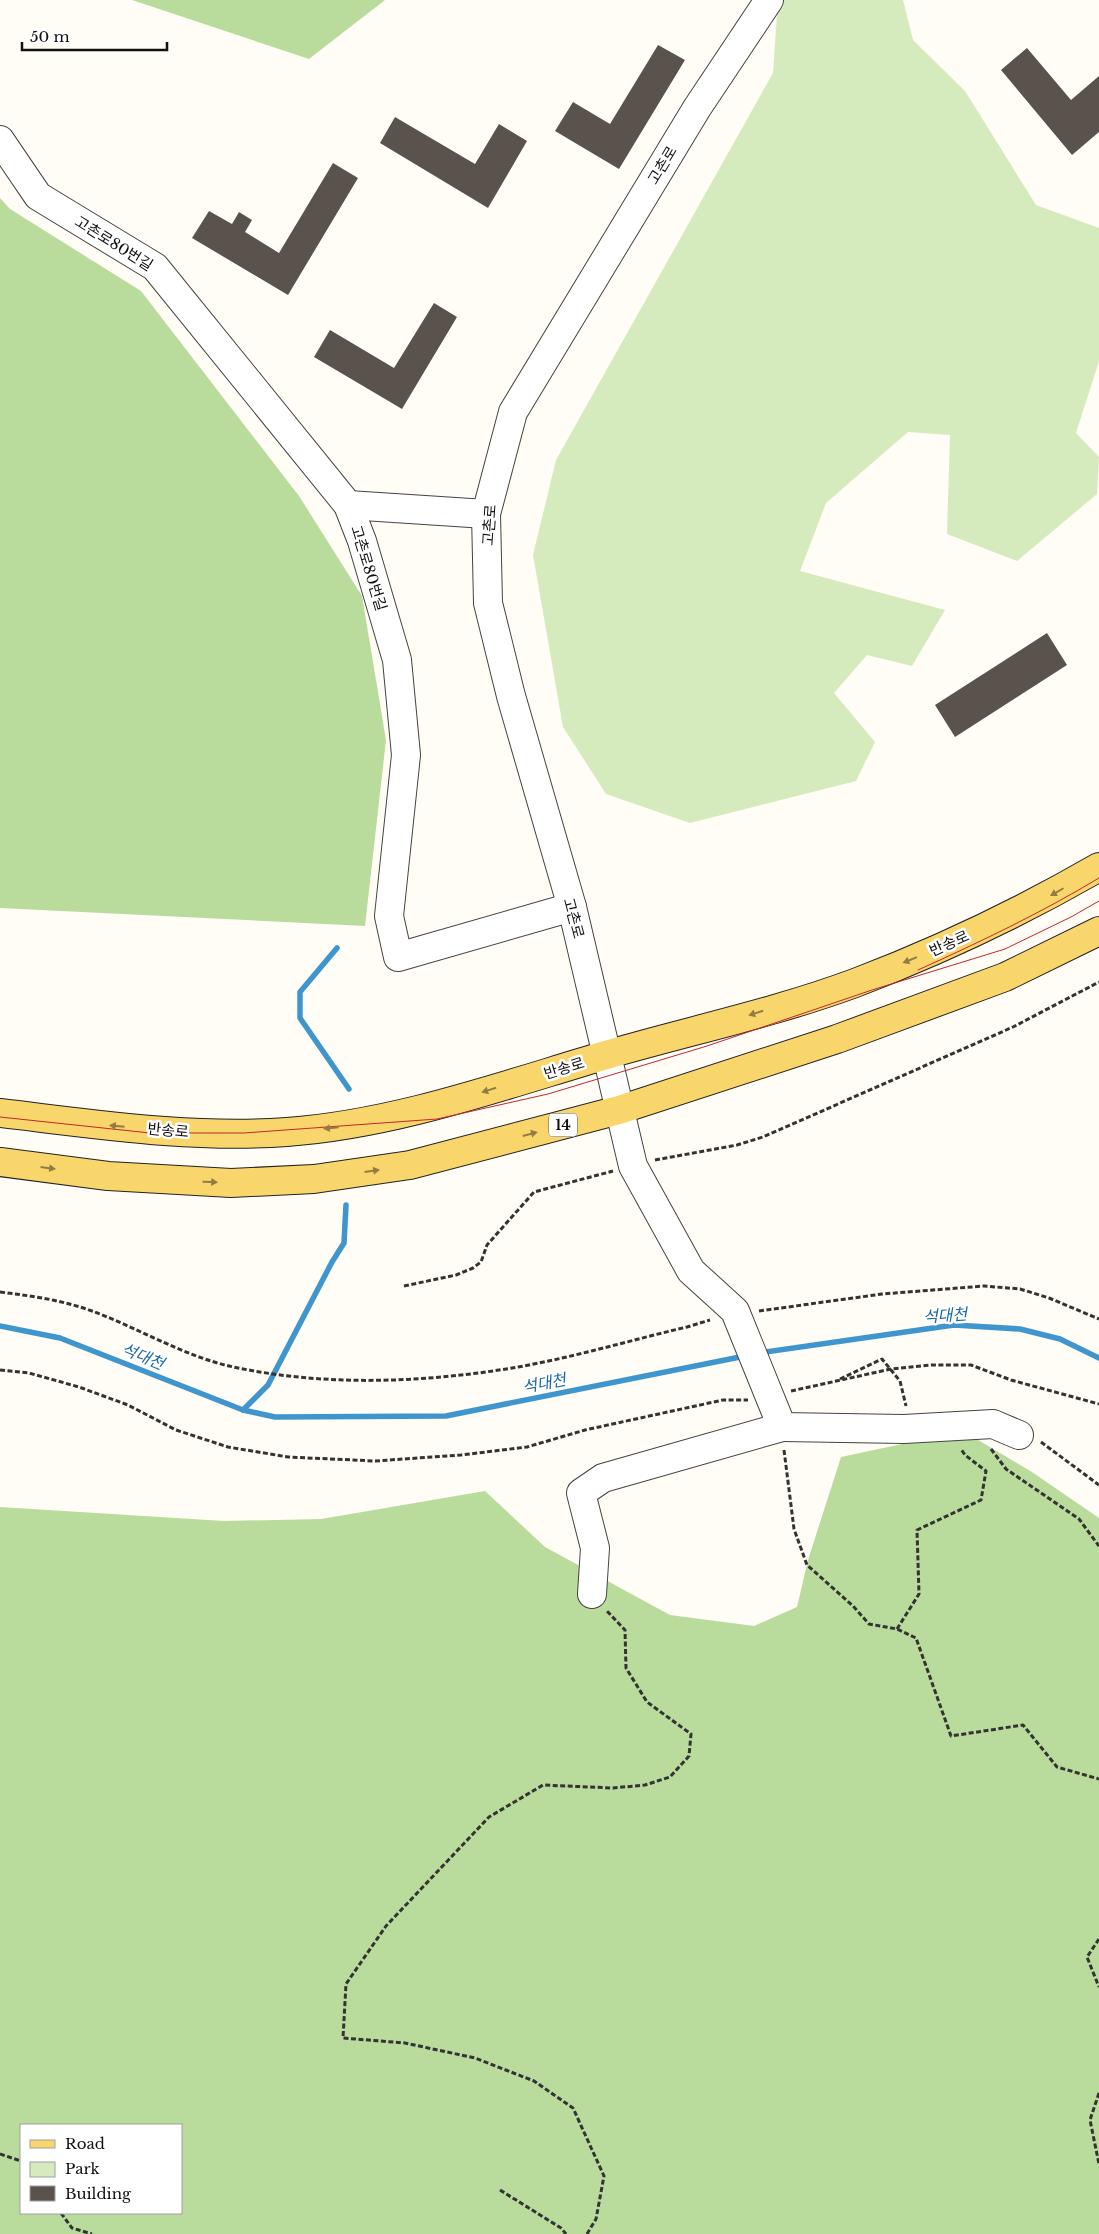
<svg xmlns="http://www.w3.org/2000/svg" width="1099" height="2234" font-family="'Libre Baskerville','Noto Sans KR',serif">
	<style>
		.green { fill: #d5ebbd }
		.forest { fill: #b9dc9c; fill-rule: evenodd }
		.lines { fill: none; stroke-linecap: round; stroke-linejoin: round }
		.stream { stroke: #3f96cf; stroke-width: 5.5 }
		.building { fill: #5a524d }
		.minor-casing { stroke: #444; stroke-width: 30 }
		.major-casing { stroke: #222; stroke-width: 30 }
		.path { stroke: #333; stroke-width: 3; stroke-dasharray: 5 2.5; stroke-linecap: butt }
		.minor { stroke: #fff; stroke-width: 28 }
		.major { stroke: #f9d66b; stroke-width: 28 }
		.tram { stroke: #c4262e; stroke-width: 1 }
		.oneway { fill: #917d42 }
		.labels { text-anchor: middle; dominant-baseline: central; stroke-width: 5; stroke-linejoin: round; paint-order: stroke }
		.shield { fill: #fff; stroke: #585858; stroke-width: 1 }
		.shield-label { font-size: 14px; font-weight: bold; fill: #111 }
		.street-label { font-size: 15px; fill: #111; stroke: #fff }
		.water-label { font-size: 16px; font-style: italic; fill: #1768a6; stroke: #fff }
	</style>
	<rect width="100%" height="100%" fill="#fffdf5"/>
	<!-- green -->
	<polygon class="green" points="778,0 903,0 913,40 965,91 1036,205 1099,228 1099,361 1076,433 1099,457 1097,494 1017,561 947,534 950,435 908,432 826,503 800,571 945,610 912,666 867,655 834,693 875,742 856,781 690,823 606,794 563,727 533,555 556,460 773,73"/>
	<!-- forest -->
	<g class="forest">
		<polygon points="132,0 385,0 309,59"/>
		<polygon points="0,198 10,209 141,291 299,496 362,596 386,740 365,926 0,908"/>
		<path d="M963,1431l69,41 67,46v716h-1099v-727l224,14 97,-2 164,-28 60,56 125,68 84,11 43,-19 11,-47 33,-103zM21,2125h160v88h-160z"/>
	</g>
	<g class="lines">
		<!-- stream -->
		<g class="stream">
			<polyline points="337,948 300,992 300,1018 349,1089"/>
			<polyline points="0,1326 60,1338 243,1410 275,1417 446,1416 745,1356"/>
			<polyline points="759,1353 954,1325 1020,1329 1060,1339 1099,1358"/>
			<polyline points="243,1410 268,1385 332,1262 344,1243 346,1205"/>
		</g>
	</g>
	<!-- building -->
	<g class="building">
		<polygon points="658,45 685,60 619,169 555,131 573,102 610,124"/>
		<polygon points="1027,48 1071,100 1099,76 1099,132 1072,155 1001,70"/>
		<polygon points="395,117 475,164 499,124 527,141 488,208 380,143"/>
		<polygon points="333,163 358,178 288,295 192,238 209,211 232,224 239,212 252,220 245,232 279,253"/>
		<polygon points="434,303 457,317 402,409 314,357 330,330 394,368"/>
		<polygon points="1047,633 1067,665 955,737 935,705"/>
	</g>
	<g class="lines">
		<defs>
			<g id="minor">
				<polyline points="0,140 38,196 155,267 348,505 362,541 397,660 406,755 389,916 398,957 572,907"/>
				<polyline points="348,505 486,514"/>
				<polyline points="782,1427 904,1429 993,1424 1019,1435"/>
				<polyline points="592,1594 595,1548 581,1493 603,1478 782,1427 735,1311 691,1271 633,1166 572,907 511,696 488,603 486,514 513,412 697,108 769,0"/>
			</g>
			<g id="major">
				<path d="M0,1113c95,11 192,26 287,19 109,-8 214,-46 319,-77 82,-24 168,-42 249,-72 84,-32 166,-71 244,-116"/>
				<polyline points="0,1162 108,1176 231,1183 314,1179 410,1165 619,1110 837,1039 1005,977 1099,931"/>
			</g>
		</defs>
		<!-- minor casing -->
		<use href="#minor" class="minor-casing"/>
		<!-- major casing -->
		<use href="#major" class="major-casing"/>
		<!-- path -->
		<g class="path">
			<polyline points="655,1160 737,1145 763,1137 1013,1027 1099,982"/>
			<polyline points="404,1286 456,1275 473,1268 481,1262 487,1245 534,1192 613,1171"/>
			<path d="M0,1292c32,4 62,8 92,19 46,17 90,44 137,55 94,21 195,17 289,1 57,-10 113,-27 169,-40l23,-7"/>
			<polyline points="759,1311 882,1294 984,1286 1020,1289 1049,1298 1099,1319"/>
			<polyline points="0,1370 29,1373 79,1387 128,1405 176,1430 228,1447 288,1457 375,1461 461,1455 527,1447 585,1430 723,1400 748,1400"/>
			<polyline points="840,1379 882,1359 900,1381 906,1406"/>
			<polyline points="791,1391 891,1369 931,1365 971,1365 1011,1380 1099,1404"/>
			<polyline points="1041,1442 1099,1485"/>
			<polyline points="991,1449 1006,1469 1079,1519 1099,1546"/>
			<polyline points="784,1450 794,1529 807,1565 853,1606 869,1624 897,1629 916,1638 951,1736 1023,1725 1057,1767 1099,1779"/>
			<polyline points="897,1629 919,1594 917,1530 981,1500 986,1471 965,1455 961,1449"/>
			<polyline points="1099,1939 1087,1957 1099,1987"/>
			<polyline points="1099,2093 1090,2120 1099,2164"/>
			<polyline points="0,2154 21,2161"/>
			<polyline points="500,2190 561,2228 566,2234"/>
			<polyline points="61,2213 72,2228 92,2234"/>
			<polyline points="587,2234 596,2219 604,2176 573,2108 534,2081 475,2058 405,2043 343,2038 346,1984 386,1926 489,1817 543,1785 613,1788 645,1785 670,1777 689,1756 691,1734 647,1702 626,1668 625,1630 606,1610"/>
		</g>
		<!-- minor -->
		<use href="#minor" class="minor"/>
		<!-- major -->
		<use href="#major" class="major"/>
		<!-- tram -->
		<g class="tram">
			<path d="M918,970c62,-28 123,-57 181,-92"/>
			<polyline points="0,1117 150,1133 244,1133 437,1119 548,1094 707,1046 875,989 1005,949 1071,917 1099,901"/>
		</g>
	</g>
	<!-- one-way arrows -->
	<defs><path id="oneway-solid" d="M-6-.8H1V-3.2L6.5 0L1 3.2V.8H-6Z" transform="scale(1.25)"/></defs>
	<g class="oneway">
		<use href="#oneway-solid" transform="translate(1057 892) rotate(150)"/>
		<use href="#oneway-solid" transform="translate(910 960) rotate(158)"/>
		<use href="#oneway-solid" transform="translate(756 1013) rotate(163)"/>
		<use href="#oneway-solid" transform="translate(489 1090) rotate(163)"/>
		<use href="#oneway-solid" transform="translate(117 1126) rotate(-175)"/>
		<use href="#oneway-solid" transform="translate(331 1128) rotate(174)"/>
		<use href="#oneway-solid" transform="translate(530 1134) rotate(-15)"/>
		<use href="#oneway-solid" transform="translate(48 1168) rotate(7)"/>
		<use href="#oneway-solid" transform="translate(372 1171) rotate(-8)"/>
		<use href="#oneway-solid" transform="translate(210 1182) rotate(2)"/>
	</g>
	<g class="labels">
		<!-- shield labels -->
		<rect class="shield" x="549" y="1113.5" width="28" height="23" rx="4"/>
		<g class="shield-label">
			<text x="563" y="1125">14</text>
		</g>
		<!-- street labels -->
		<g class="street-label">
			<text transform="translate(662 165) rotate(-59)">고촌로</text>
			<text transform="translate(114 243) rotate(32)">고촌로80번길</text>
			<text transform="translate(489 525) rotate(-86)">고촌로</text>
			<text transform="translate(369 568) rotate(73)">고촌로80번길</text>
			<text transform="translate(574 918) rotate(75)">고촌로</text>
			<text transform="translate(949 943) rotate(-24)">반송로</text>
			<text transform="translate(564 1068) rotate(-17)">반송로</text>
			<text transform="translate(168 1130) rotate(5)">반송로</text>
		</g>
		<!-- water labels -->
		<g class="water-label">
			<text transform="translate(945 1315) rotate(-4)">석대천</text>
			<text transform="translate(143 1356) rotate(22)">석대천</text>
			<text transform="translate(544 1383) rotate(-11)">석대천</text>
		</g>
	</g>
	<!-- legend -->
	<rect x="20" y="2124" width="162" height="90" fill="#ffffff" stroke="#a0a0a0"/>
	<rect x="30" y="2140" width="25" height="8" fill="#f9d66b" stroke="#a0a0a0"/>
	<text x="65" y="2149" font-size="15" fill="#111111">Road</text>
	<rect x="30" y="2162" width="25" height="15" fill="#d5ebbd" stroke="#a0a0a0"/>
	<text x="65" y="2174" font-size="15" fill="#111111">Park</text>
	<rect x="30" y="2186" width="25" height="15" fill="#5a524d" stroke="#a0a0a0"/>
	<text x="65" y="2199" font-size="15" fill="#111111">Building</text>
	<!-- scale -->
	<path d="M22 42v8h145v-8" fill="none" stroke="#111111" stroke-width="2.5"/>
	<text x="30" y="42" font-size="15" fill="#111111" stroke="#ffffff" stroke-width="4" paint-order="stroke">50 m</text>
</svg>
